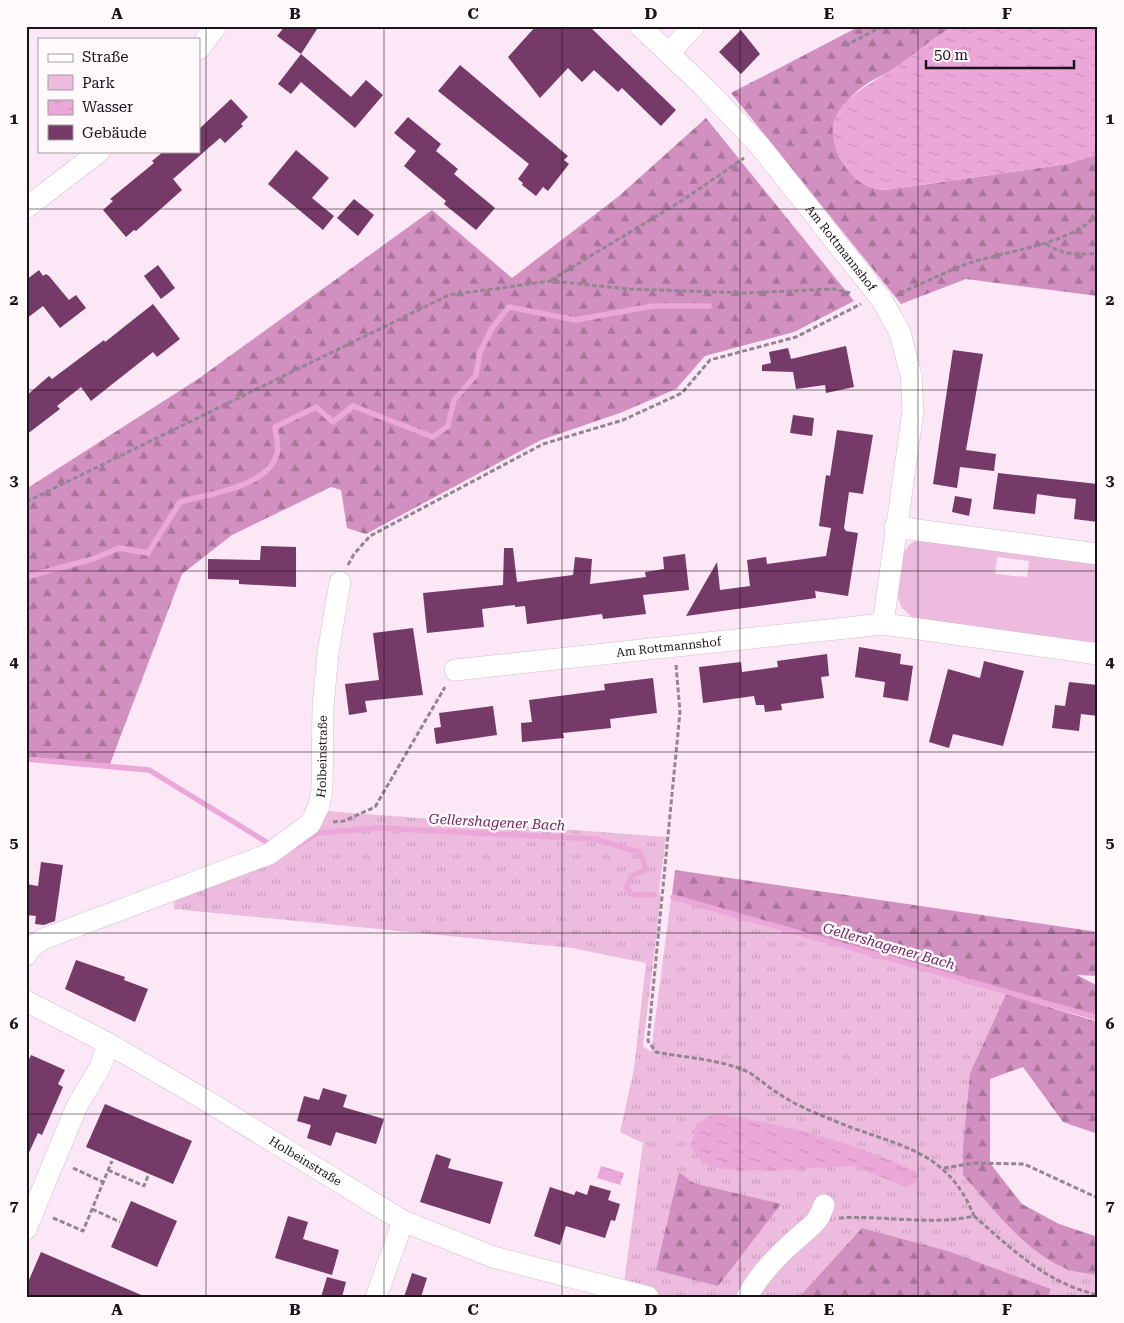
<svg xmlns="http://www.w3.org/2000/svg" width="1124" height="1323" font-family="'Roboto Serif',serif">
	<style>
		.grass { fill: url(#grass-tufts) }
		.forest { fill: url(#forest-firs) }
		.green { fill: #ecbbde; fill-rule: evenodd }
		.water { fill: url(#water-ripples) }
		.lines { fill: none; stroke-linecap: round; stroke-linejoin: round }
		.stream { stroke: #eca7d9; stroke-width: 5.5 }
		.building { fill: #753a67 }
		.minor-casing { stroke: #d2becc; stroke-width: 22 }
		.path { stroke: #948690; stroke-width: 3; stroke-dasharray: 5 2.5; stroke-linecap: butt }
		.minor { stroke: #fff; stroke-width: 21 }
		.grid { fill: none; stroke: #1a1318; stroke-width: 1; stroke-opacity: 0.55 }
		.labels { text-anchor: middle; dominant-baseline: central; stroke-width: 5; stroke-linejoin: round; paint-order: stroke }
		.street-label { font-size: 12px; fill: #1a1318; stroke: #fefafc }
		.water-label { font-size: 14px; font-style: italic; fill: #712361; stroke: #fefafc }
		.neatline { fill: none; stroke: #1a1318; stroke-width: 2 }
		.grid-label { font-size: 16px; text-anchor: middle; font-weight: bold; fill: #1a1318 }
	</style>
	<defs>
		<pattern id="grass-tufts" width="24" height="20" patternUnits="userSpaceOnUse" patternTransform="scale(1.25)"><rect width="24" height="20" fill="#ecbbde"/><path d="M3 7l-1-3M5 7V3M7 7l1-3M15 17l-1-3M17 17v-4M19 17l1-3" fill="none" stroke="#caa0be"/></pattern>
		<pattern id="forest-firs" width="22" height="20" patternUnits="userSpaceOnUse" patternTransform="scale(1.25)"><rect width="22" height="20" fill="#d290c0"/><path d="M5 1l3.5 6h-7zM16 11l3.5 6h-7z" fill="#aa749b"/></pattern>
		<pattern id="water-ripples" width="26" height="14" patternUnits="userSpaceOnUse" patternTransform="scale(1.25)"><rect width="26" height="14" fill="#eca7d9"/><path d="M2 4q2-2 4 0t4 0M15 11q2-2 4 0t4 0" fill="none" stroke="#ca8fba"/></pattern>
	</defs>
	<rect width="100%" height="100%" fill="#fbe7f5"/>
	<!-- grass -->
	<polygon class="grass" points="326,811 666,837 659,891 661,897 643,1046 651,1052 671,898 1006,994 970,1073 963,1145 963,1175 1061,1267 1098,1275 1098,1297 1048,1297 1051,1289 948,1251 862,1228 799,1297 622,1297 643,1143 620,1132 634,1069 646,963 572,948 174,909 173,886 266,846"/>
	<!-- forest -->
	<g class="forest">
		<path d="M860,26h94c-21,12 -39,28 -59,42 -9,6 -20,10 -30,17 -26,18 -42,48 -22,78 11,16 22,26 43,27l181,-26 31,-10v142l-132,-17 -65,25 -170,-211z"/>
		<polygon points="706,118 854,301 794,332 705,356 676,389 620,413 541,440 366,534 347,528 341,490 331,487 232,535 182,574 110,764 26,757 26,489 198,379 432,210 512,278 619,196"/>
		<polygon points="675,870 1098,932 1098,976 1077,975 1098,986 1098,1016 672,895"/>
		<path d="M1006,994l92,28v112l-35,-12 -40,-55 -33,12v84l32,41 37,20 39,13v38c-12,-2 -27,-3 -38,-9 -39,-19 -68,-59 -97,-91v-30l7,-72z"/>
		<polygon points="679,1172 693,1183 781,1204 718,1286 656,1270"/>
		<polygon points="862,1228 948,1251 1051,1289 1048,1297 799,1297"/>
	</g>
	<!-- green -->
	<path class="green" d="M919,538l179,24v84l-184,-27 -12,-11 -6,-16 4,-34 9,-13zM997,557l32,4 -2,16 -32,-3z"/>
	<!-- water -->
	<g class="water">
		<path d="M954,26h144v128l-31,10 -181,26c-19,-1 -34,-10 -43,-27 -32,-53 17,-72 52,-95 20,-14 38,-30 59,-42z"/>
		<path d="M715,1114c70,10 140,28 204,59l-3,9 -10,5 -53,-21 -85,5 -47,-2 -18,-5 -12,-18 5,-22z"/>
		<polygon points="601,1166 624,1173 620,1185 597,1178"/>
	</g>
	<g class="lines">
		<!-- stream -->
		<g class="stream">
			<path d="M26,577l67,-18 26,-11 29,5 32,-51c29,-8 88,-15 97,-48 2,-7 -1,-19 -2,-27l41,-20 17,15 20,-16 80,31 15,-11 6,-26 22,-25 4,-23 12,-24 17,-21 66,13 78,-14h56"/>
			<polyline points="26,759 149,770 268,843"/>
			<polyline points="298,845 318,833 378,828 595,839 639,852 644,861 645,870 632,876 626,887 632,895 654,895"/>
			<polyline points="673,897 1098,1018"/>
		</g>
	</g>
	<!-- building -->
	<g class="building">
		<polygon points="285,26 319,26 301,54 277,36"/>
		<polygon points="536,26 589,26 676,110 661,126 622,88 618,92 594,70 582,82 568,68 540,98 508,57"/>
		<polygon points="741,30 760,54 741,74 719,52"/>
		<polygon points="301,54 351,97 366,80 383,95 355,128 301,82 291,94 278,84"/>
		<polygon points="460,65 568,156 564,160 569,164 548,191 543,187 536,196 522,185 523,183 518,179 529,164 438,91"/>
		<polygon points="231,99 248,117 241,124 243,126 225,143 220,138 173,179 182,190 136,231 134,230 126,237 103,210 113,201 110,199 154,163 152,161 164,151 199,151 199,129"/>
		<polygon points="408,117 441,144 436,151 458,169 454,174 495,208 476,230 444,204 446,201 404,166 416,151 394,133"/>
		<polygon points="296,150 329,178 312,198 334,216 323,230 268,184"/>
		<polygon points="354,199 374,215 358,236 337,218"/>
		<polygon points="158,265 175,288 161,299 144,276"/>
		<polygon points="39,270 43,276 46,274 49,276 69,300 76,295 86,308 60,328 43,306 26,319 26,280"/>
		<polygon points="153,304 180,339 157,357 153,352 91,401 81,387 57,406 60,409 26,435 26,396 49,376 52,379 104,340 105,342"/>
		<polygon points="846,346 854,387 826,393 825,385 796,389 793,372 762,371 762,365 771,363 769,352 788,348 791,359"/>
		<polygon points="953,350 983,354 966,450 996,454 994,471 960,467 957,488 933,484"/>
		<polygon points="793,415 814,418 812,436 790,433"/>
		<polygon points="837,430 873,435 863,494 849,492 844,528 846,531 858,533 848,596 815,591 816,598 686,616 717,562 720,590 750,586 747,560 766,557 767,564 826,556 831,528 819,526 826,475 830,476"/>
		<polygon points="998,473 1098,484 1098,522 1074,519 1076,499 1057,497 1037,494 1035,514 993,509"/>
		<polygon points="955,496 972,499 969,516 952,512"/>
		<polygon points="261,546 296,547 296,587 239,584 239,580 208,579 208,559 260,560"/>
		<polygon points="504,548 513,548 517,582 573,575 575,557 592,559 590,584 646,577 645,572 664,569 663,557 685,554 689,590 643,595 646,614 603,619 602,614 527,624 525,606 515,607 515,605 482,609 484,627 427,633 423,593 503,585"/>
		<polygon points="413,628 423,695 365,701 367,712 349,715 345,684 379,680 373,633"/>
		<polygon points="859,647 901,654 900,664 913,666 908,701 883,697 885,682 855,677"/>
		<polygon points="827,654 829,676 821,677 824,698 781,704 782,710 765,712 764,705 756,705 754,696 703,703 699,667 741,662 742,672 778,667 777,661"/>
		<polygon points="984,661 1024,671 1003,746 953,734 949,748 929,742 948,669 980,678"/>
		<polygon points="653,678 657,713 610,719 611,728 563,733 564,738 522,742 521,723 532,722 529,700 605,690 604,684"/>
		<polygon points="1069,682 1098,685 1098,716 1081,714 1079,731 1052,728 1055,705 1065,706"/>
		<polygon points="493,706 497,735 436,744 434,728 441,727 439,713"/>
		<polygon points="41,862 63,865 55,921 44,925 35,924 36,916 26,915 26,884 38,886"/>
		<polygon points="76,960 125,977 124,980 148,989 135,1022 65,989"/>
		<polygon points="31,1055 65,1070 58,1084 63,1087 42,1135 38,1133 26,1159 26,1066"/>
		<polygon points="323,1088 347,1095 343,1107 384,1119 376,1144 336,1132 331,1146 307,1138 311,1125 297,1121 304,1096 319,1100"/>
		<polygon points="105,1104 192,1141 173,1184 86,1147"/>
		<polygon points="436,1154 451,1159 448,1168 503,1182 490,1224 420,1202"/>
		<polygon points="590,1185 611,1191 608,1200 620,1204 615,1221 611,1220 605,1238 566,1226 560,1245 534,1236 550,1187 574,1195 576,1191 587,1195"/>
		<polygon points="131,1201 177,1221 157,1267 111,1247"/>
		<polygon points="288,1216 308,1222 303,1239 339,1250 332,1275 275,1258"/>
		<polygon points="41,1252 146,1297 26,1297 26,1287"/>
		<polygon points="412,1273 427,1278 421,1297 404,1297"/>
		<polygon points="327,1277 346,1282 342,1297 321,1297"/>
	</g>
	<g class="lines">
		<defs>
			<g id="minor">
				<path id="s1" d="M640,26l63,60 57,60 122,154 18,33 11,42 2,36 -30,213"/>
				<polyline points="199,49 216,26"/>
				<polyline points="669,53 694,26"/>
				<polyline points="26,208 100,151"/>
				<polyline points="895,527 1098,554"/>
				<path id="s2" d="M455,670l428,-46 215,30"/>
				<path id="s3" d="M26,955l3,-6 14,-10 226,-85 41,-30 9,-18 3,-16 1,-83 5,-54 12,-71"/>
				<path id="s4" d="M26,1001l83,43 93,54 201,123 90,36 155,40"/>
				<polyline points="26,1229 77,1106 99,1069 109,1044"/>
				<polyline points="376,1297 403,1221"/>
				<path d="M747,1297c12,-23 34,-45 54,-62 14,-13 16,-11 23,-30"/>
			</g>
		</defs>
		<!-- minor casing -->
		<use href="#minor" class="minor-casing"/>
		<!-- path -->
		<g class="path">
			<polyline points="845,46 883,26"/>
			<path d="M1046,244c17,11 32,11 52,9"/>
			<polyline points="551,280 683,200 744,158"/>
			<path d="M900,293c21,-9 43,-20 64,-28 44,-16 98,-17 134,-50"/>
			<polyline points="240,389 244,396"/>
			<polyline points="26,502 449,295 551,281 630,289 745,293 834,289 850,293"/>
			<polyline points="348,565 354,554 370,536 543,444 623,420 682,393 710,360 796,337 861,304"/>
			<path d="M676,665l4,47 -32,329 8,11c29,6 65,7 92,20 10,5 18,14 28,20 16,11 36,20 54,27 61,27 116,26 144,97"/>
			<polyline points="333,822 344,821 375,807 445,687"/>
			<polyline points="73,1168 103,1182"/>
			<polyline points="944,1168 974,1163 1024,1164 1098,1198"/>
			<polyline points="108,1170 144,1186 148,1176"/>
			<polyline points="92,1209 120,1222"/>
			<polyline points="53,1218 83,1231 112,1161"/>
			<path d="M839,1218c45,-3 91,8 135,-2 39,34 72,67 124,79"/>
		</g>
		<!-- minor -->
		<use href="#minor" class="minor"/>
	</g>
	<!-- grid -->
	<path class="grid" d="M206,26v1271M384,26v1271M562,26v1271M740,26v1271M918,26v1271M26,209h1072M26,390h1072M26,571h1072M26,752h1072M26,933h1072M26,1114h1072"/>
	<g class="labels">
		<!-- street labels -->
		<g class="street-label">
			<text stroke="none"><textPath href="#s1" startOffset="300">Am Rottmannshof</textPath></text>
			<text stroke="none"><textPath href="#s2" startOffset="215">Am Rottmannshof</textPath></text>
			<text stroke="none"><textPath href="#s3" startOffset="386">Holbeinstraße</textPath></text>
			<text stroke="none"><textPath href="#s4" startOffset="322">Holbeinstraße</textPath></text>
		</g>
		<!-- water labels -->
		<g class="water-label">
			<text transform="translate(497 822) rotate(3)">Gellershagener Bach</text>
			<text transform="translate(889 946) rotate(16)">Gellershagener Bach</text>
		</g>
	</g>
	<!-- border -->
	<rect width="1124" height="1323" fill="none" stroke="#fefafc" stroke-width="55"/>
	<!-- legend -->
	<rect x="38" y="38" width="162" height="115" fill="#fefafc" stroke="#a39ea1"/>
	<rect x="48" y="54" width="25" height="8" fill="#ffffff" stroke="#a39ea1"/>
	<text x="82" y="62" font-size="15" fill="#1a1318">Straße</text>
	<rect x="48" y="75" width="25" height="15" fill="#ecbbde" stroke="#a39ea1"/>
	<text x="82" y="88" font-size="15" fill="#1a1318">Park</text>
	<rect x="48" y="100" width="25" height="15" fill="url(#water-ripples)" stroke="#a39ea1"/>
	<text x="82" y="112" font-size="15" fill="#1a1318">Wasser</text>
	<rect x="48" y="125" width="25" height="15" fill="#753a67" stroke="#a39ea1"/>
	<text x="82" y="138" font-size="15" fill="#1a1318">Gebäude</text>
	<!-- scale -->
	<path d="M926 60v8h148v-8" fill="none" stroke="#1a1318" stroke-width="2.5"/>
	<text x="934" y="60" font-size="15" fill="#1a1318" stroke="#fefafc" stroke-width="4" paint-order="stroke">50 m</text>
	<rect x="28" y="28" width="1068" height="1268" class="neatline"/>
	<g class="grid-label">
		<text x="117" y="19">A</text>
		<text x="295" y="19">B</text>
		<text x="473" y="19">C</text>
		<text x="651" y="19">D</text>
		<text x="829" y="19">E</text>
		<text x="1007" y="19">F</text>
		<text x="14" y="124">1</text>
		<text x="1110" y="124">1</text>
		<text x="14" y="305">2</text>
		<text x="1110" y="305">2</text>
		<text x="14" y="486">3</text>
		<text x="1110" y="486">3</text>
		<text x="14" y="667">4</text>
		<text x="1110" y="667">4</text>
		<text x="14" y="848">5</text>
		<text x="1110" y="848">5</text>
		<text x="14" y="1029">6</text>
		<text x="1110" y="1029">6</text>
		<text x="14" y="1211">7</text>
		<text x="1110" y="1211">7</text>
		<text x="117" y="1315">A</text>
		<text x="295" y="1315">B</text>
		<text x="473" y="1315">C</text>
		<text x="651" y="1315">D</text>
		<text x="829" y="1315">E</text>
		<text x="1007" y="1315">F</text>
	</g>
</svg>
